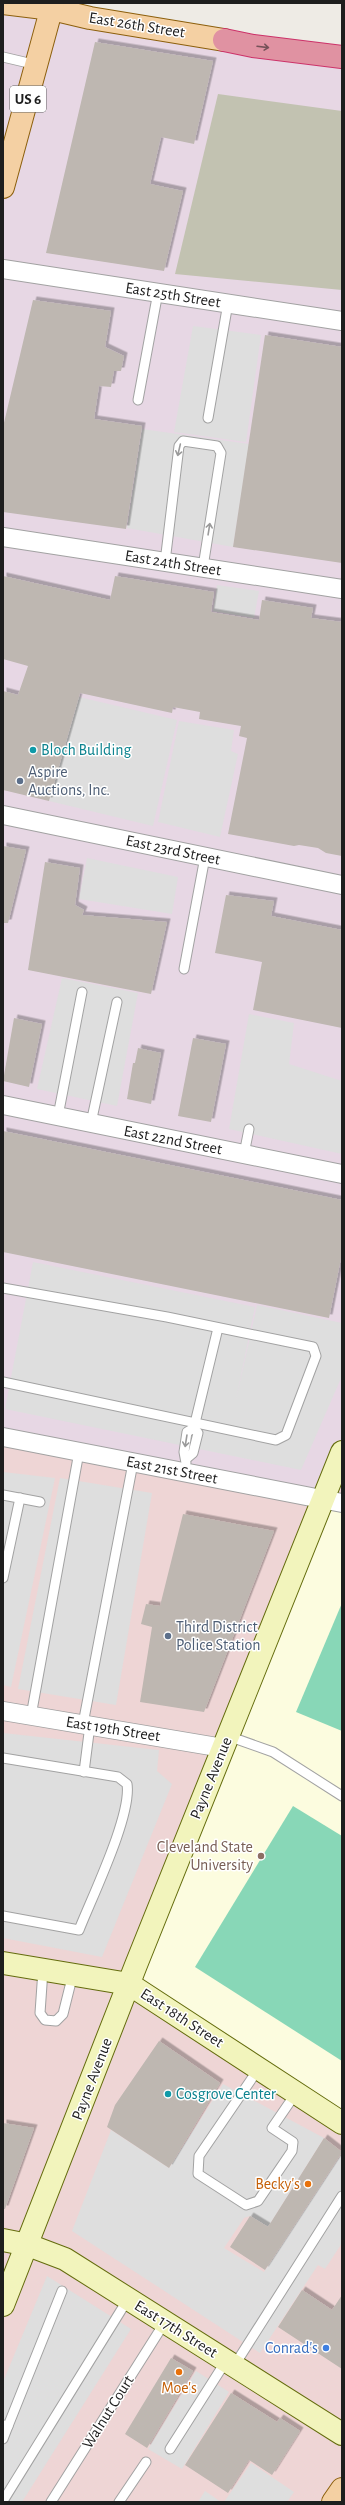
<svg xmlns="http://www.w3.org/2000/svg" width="345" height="2505" font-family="'Alegreya Sans',sans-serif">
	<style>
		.commercial { fill: #eed5d5 }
		.industrial { fill: #e7d7e4 }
		.education { fill: #fcfcdf }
		.construction { fill: #c2c2b1 }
		.pitch { fill: #88d7b7 }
		.parking { fill: #dedede }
		.building { fill: #beb7b1; filter: url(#shadow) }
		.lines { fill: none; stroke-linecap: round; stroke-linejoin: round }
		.lane-casing { stroke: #a2a2a2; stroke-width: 11 }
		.street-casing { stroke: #a2a2a2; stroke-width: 20 }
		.secondary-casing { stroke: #646c0d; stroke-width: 24 }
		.primary-casing { stroke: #8c5f0c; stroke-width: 24 }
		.highway-casing { stroke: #cc3269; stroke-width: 24 }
		.lane { stroke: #fff; stroke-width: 9 }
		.street { stroke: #fff; stroke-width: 18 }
		.secondary { stroke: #f2f4bc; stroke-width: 22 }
		.primary { stroke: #f4d0a3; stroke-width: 22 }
		.highway { stroke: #e092a2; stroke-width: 22 }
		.oneway { stroke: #755259 }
		.oneway2 { stroke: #9a9a9a }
		.culture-dot { fill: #0f9aa8; stroke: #fff; stroke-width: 1.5 }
		.service-dot { fill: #5c6f8a; stroke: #fff; stroke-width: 1.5 }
		.education-dot { fill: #8d6e63; stroke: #fff; stroke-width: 1.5 }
		.food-dot { fill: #e8710a; stroke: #fff; stroke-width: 1.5 }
		.shop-dot { fill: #3f7fe0; stroke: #fff; stroke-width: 1.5 }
		.labels { text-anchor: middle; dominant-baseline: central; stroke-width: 3; stroke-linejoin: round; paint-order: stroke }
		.shield { fill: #fff; stroke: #626262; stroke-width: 1 }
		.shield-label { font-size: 15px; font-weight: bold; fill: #1e1e1e }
		.street-label { font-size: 16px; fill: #1e1e1e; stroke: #fff }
		.culture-label { font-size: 16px; fill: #0d838f; stroke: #fff; text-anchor: start }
		.service-label { font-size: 16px; fill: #4e5e75; stroke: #fff; text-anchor: start }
		.education-label { font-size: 16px; fill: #785e54; stroke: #fff; text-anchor: end }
		.food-label { font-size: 16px; fill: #c56008; stroke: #fff; text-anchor: end }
		.shop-label { font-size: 16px; fill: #366cbe; stroke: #fff; text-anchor: end }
	</style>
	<defs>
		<filter id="shadow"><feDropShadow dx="3.5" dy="-3.5" stdDeviation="0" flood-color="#0004"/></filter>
	</defs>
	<rect width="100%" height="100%" fill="#eeebe5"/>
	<!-- commercial -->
	<polygon class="commercial" points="3,1438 342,1452 342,2502 3,2502"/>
	<!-- industrial -->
	<polygon class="industrial" points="3,3 342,57 342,1452 324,1500 3,1437"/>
	<!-- education -->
	<polygon class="education" points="324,1500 342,1503 342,2123 129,1984"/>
	<!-- construction -->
	<polygon class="construction" points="218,94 342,111 342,290 175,274"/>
	<!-- pitch -->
	<g class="pitch">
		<polygon points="342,1603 342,1731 296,1712"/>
		<polygon points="293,1806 342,1836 342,2061 195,1967"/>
	</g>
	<!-- parking -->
	<g class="parking">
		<polygon points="193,326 261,335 246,442 174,432"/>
		<polygon points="142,429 249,444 233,547 127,528"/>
		<polygon points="217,585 259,591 254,618 213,611"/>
		<polygon points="79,697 177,720 153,826 49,801"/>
		<polygon points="179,721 234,730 231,751 238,754 220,837 158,822"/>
		<polygon points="87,858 178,877 172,914 79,899"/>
		<polygon points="62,978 138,993 117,1106 37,1089"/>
		<polygon points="249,1014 294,1023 289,1064 342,1081 342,1154 229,1129"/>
		<polygon points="33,1262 255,1307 236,1400 257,1305 342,1323 342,1376 301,1470 5,1409"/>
		<polygon points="3,1472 55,1478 11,1687 3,1685"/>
		<polygon points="60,1478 152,1493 116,1705 18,1689"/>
		<polygon points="3,1733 159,1750 157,1771 172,1784 102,1957 3,1938"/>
		<polygon points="223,2084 324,2138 268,2227 250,2216 244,2218 224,2248 264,2272 342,2153 342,2243 325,2269 318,2265 260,2353 72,2231 111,2130 169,2168"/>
		<polygon points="47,2276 131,2329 22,2502 3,2502 3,2382"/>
		<polygon points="196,2371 229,2392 182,2469 148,2449"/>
		<polygon points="251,2463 294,2492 287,2502 224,2502"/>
		<polygon points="205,2491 221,2502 198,2502"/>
	</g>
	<!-- building -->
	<g class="building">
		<polygon points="95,42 213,61 194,144 161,137 150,184 183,191 164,271 46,253"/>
		<polygon points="33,300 111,311 105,347 124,356 121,371 114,371 111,387 99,386 94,419 142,426 126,529 3,512 3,427"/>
		<polygon points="265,335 342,347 342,563 233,547"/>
		<polygon points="3,576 110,600 115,576 214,592 211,612 259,620 262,600 313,608 311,618 342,622 342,856 326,853 318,848 299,845 294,846 228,834 247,738 239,736 241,726 199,719 200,712 173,707 172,713 80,693 49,801 3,790 3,691 18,695 28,666 3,659"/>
		<polygon points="3,846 26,850 8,923 3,923"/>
		<polygon points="45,862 80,868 75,905 84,910 82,915 167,922 151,994 28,970"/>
		<polygon points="226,895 274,901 271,916 342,930 342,1028 253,1010 262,962 215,953"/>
		<polygon points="14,1018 42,1024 29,1087 3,1081"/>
		<polygon points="193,1038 226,1044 211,1122 178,1116"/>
		<polygon points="138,1048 161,1053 151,1104 127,1099 133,1063 135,1063"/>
		<polygon points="3,1131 342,1200 342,1253 329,1318 3,1252"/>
		<polygon points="183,1514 274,1531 204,1712 140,1702 152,1627 141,1624 146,1604 160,1606"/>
		<polygon points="159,2041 220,2083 169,2168 107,2127 115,2105"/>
		<polygon points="3,2123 34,2128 5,2209 3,2209"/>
		<polygon points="324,2138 342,2152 265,2270 230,2247 250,2216 268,2227"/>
		<polygon points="302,2290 332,2310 342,2295 342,2369 278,2327"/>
		<polygon points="171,2358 193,2371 147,2448 125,2434"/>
		<polygon points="231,2393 277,2422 280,2418 300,2431 272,2475 249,2460 228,2493 185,2465"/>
	</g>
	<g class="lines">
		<defs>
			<g id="lane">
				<polyline points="3,57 37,65"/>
				<polyline points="138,400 158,292"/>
				<polyline points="208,418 228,303"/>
				<polyline points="165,562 179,446 183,441 217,446 221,453 203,567"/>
				<polyline points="184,969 205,857"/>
				<polyline points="58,1116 82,992"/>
				<polyline points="91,1123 117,1002"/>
				<polyline points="244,1154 249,1129"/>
				<polyline points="3,1288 167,1317 313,1347 316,1356 286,1435 276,1440 3,1382"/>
				<polyline points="187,1458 193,1453 198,1433 194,1428 195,1423 218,1328"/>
				<polyline points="186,1463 184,1452 187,1432 194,1428"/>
				<polyline points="3,1495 40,1502"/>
				<polyline points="3,1578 20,1498"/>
				<polyline points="31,1716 79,1452"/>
				<polyline points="83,1724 133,1463"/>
				<polyline points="228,1736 273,1752 342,1796"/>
				<path d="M3,1758l115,19 9,7c5,31 -35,113 -48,146l-76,-14"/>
				<polyline points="84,1772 90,1725"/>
				<polyline points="43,1970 40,2013 45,2020 56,2021 63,2014 73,1974"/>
				<polyline points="259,2068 199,2156 198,2174 246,2205 258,2201 292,2151 293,2142 272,2128 296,2093"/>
				<polyline points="234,2366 342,2196"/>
				<polyline points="8,2426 62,2291"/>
				<polyline points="3,2439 8,2426 4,2425"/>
				<polyline points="170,2449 226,2361"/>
				<polyline points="3,2501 128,2299"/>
				<polyline points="51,2502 165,2322"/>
				<polyline points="119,2502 146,2462"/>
			</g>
			<g id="street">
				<polyline points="3,269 342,321"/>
				<polyline points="3,537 342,589"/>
				<polyline points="3,815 342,885"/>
				<polyline points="3,1105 342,1174"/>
				<polyline points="3,1437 342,1503"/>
				<polyline points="3,1711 223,1748"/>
			</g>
			<g id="secondary">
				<polyline points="3,1963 129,1984 342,2123"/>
				<polyline points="3,2240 28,2245 65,2259 342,2434"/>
				<polyline points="3,2305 136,1965 342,1452"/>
			</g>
			<g id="primary">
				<polyline points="3,3 52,9 90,18 224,40"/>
				<polyline points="3,187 53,3"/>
				<polyline points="333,2502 342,2489"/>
			</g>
			<polyline id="highway" points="224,40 253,46 342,57"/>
		</defs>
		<!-- lane casing -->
		<use href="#lane" class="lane-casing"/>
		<!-- street casing -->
		<use href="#street" class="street-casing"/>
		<!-- secondary casing -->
		<use href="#secondary" class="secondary-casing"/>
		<!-- primary casing -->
		<use href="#primary" class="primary-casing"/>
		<!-- highway casing -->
		<use href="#highway" class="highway-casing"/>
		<!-- lane -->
		<use href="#lane" class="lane"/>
		<!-- street -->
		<use href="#street" class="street"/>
		<!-- secondary -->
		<use href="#secondary" class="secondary"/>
		<!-- primary -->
		<use href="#primary" class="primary"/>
		<!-- highway -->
		<use href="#highway" class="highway"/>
	</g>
	<!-- one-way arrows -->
	<defs><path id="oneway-shaft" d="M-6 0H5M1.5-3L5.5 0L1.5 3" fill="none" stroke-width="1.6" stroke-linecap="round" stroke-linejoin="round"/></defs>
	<use class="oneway" href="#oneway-shaft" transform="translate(263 47) rotate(7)"/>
	<g class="oneway2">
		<use href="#oneway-shaft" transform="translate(179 450) rotate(103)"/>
		<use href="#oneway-shaft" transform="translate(209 529) rotate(-81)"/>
		<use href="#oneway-shaft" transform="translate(186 1441) rotate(99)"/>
	</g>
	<!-- markers -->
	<g class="culture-dot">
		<circle cx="33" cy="750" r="4"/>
		<circle cx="168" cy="2094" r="4"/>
	</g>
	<g class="service-dot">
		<circle cx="20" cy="781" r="4"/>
		<circle cx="168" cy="1636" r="4"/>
	</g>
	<circle class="education-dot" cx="261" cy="1856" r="4"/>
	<g class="food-dot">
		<circle cx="308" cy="2184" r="4"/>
		<circle cx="179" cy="2372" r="4"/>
	</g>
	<circle class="shop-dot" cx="326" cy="2348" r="4"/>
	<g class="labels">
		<!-- shield labels -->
		<rect class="shield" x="10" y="86" width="36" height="26" rx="3"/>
		<g class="shield-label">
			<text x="28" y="99">US 6</text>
		</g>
		<!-- street labels -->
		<g class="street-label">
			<text transform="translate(137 25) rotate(9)">East 26th Street</text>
			<text transform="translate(173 295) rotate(9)">East 25th Street</text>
			<text transform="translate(173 563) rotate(9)">East 24th Street</text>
			<text transform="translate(173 850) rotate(12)">East 23rd Street</text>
			<text transform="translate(173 1140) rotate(11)">East 22nd Street</text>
			<text transform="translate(172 1470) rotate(11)">East 21st Street</text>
			<text transform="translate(113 1729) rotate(9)">East 19th Street</text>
			<text transform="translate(211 1778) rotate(-68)">Payne Avenue</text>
			<text transform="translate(182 2018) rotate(33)">East 18th Street</text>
			<text transform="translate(92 2079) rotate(-69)">Payne Avenue</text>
			<text transform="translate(176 2329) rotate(32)">East 17th Street</text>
			<text transform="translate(108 2412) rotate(-58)">Walnut Court</text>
		</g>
		<!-- culture labels -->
		<g class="culture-label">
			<text x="41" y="750">Bloch Building</text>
			<text x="176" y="2094">Cosgrove Center</text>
		</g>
		<!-- service labels -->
		<g class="service-label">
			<text x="28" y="772">Aspire<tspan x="28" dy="18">Auctions, Inc.</tspan></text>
			<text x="176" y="1627">Third District<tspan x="176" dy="18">Police Station</tspan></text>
		</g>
		<!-- education labels -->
		<g class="education-label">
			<text x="253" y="1847">Cleveland State<tspan x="253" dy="18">University</tspan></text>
		</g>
		<!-- food labels -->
		<g class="food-label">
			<text x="300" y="2184">Becky's</text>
			<text x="179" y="2388" text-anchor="middle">Moe's</text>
		</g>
		<!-- shop labels -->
		<g class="shop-label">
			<text x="318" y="2348">Conrad's</text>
		</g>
	</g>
	<!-- border -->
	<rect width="345" height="2505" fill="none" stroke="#1e1e1e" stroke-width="8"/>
</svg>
